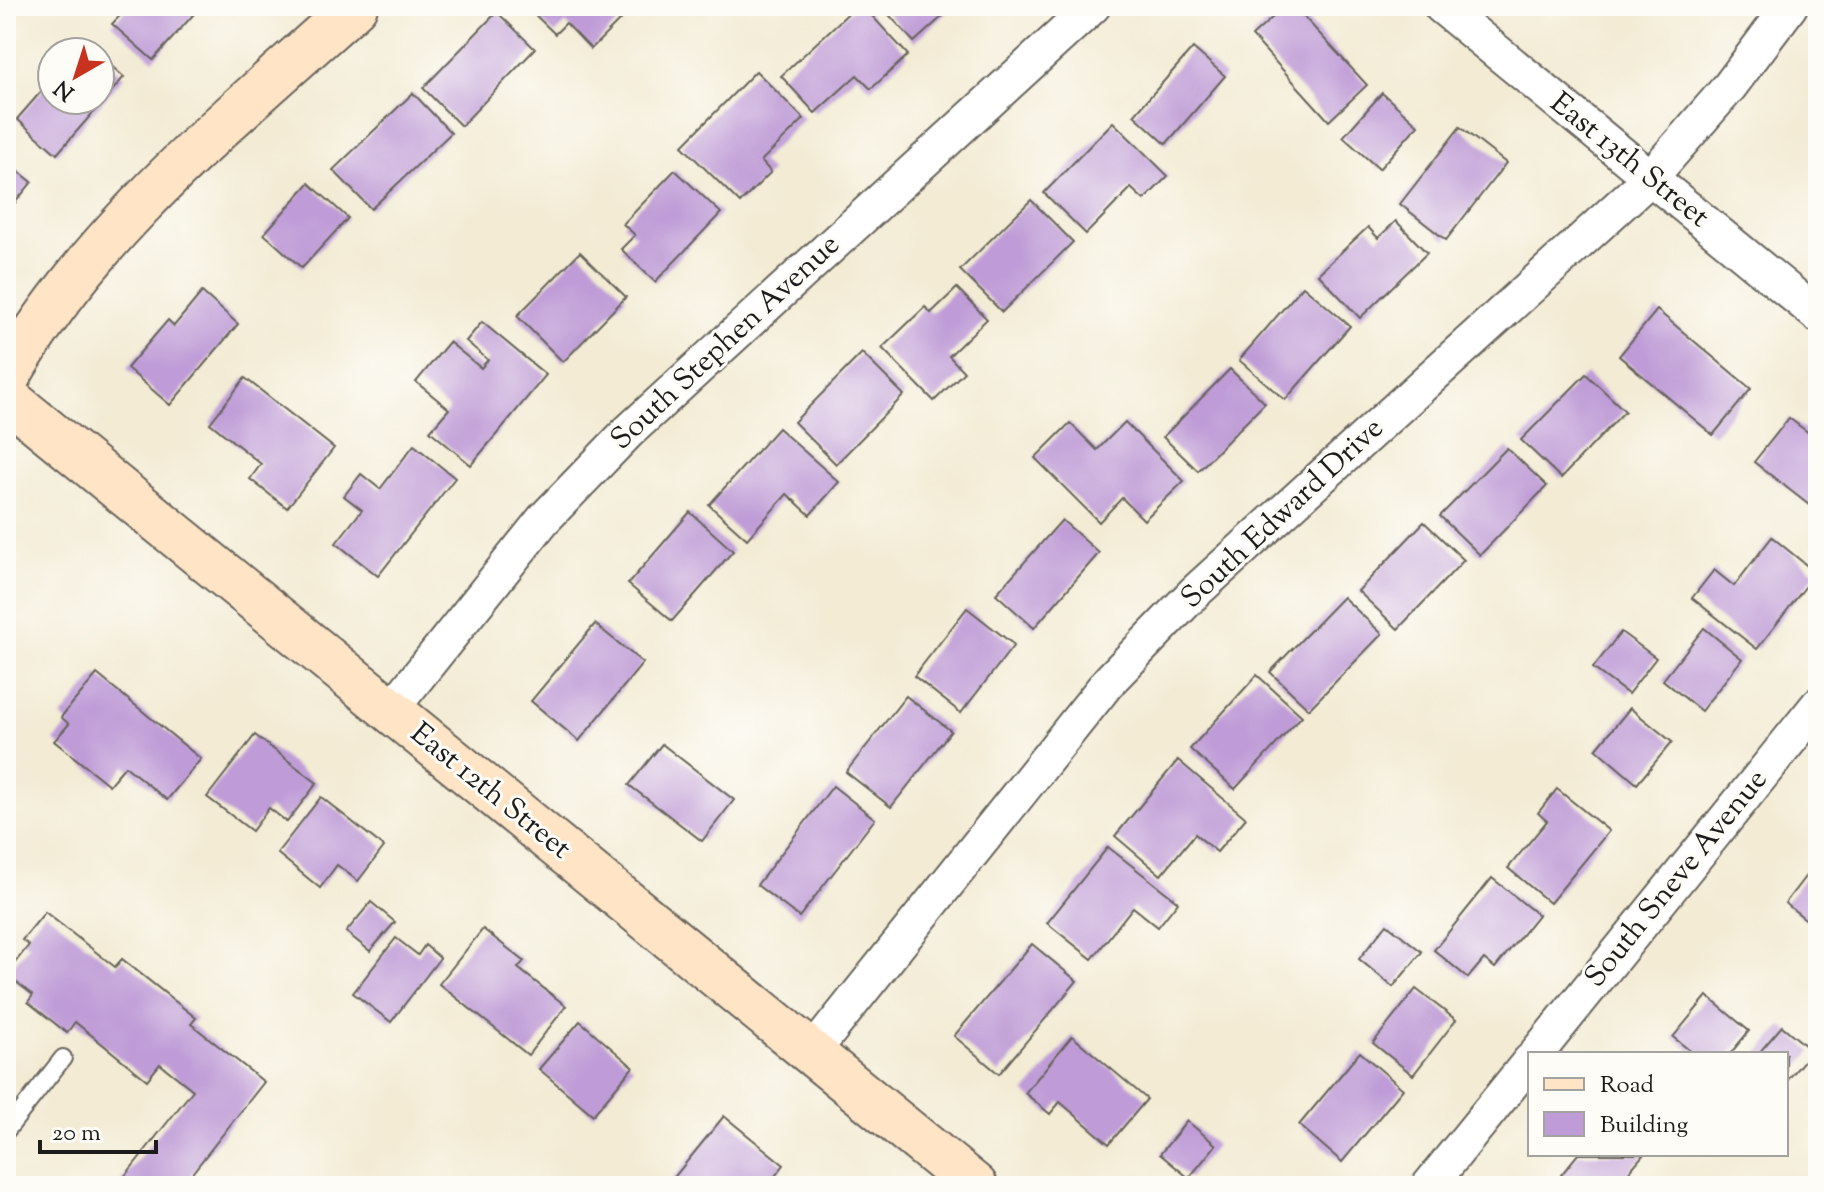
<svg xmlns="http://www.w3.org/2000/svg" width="1824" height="1192" font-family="'Sorts Mill Goudy',serif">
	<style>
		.building { fill: #bf9cd7 }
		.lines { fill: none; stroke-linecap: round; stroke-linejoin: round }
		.lane-casing { stroke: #67645c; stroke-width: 20 }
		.street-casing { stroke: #67645c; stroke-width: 38 }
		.secondary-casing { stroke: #67645c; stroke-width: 48 }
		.lane { stroke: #fff; stroke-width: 16 }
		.street { stroke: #fff; stroke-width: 34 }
		.secondary { stroke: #ffe4c6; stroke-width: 44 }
		.labels { text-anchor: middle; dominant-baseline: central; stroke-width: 6; stroke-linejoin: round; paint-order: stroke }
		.street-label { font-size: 30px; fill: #1c1c1c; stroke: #fdfcf7 }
	</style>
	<rect width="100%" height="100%" fill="#fdfcf7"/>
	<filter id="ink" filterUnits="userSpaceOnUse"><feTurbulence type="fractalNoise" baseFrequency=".0125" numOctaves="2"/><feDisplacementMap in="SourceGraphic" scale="16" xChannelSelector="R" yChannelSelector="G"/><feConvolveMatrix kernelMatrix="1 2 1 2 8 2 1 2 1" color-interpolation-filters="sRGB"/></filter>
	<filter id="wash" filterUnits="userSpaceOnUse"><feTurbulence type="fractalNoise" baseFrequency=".006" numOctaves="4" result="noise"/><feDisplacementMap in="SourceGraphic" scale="32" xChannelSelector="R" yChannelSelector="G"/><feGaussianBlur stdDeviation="1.8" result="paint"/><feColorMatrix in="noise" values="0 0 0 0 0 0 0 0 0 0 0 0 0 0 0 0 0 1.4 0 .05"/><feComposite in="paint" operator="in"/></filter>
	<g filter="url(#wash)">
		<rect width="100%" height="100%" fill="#f3ebd4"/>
		<g id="blocks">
			<!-- building -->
			<g class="building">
				<polygon points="129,6 201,6 153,60 112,24"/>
				<polygon points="526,6 634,6 591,49 566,23 555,34"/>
				<polygon points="856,6 863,6 908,55 871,89 857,75 815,113 781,76"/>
				<polygon points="881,6 954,6 914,42"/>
				<polygon points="1285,6 1294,6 1367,85 1329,121 1252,36"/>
				<polygon points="497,12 535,49 461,126 423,88"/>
				<polygon points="1193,48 1225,76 1166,144 1134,115"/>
				<polygon points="100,56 124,77 57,154 17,119 52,79 52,100 100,100"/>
				<polygon points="756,71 804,119 761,161 771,172 740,203 682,146"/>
				<polygon points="413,93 451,133 371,209 333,170"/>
				<polygon points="1382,93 1418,125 1379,169 1343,137"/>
				<polygon points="1113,122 1168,176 1144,200 1131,188 1086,234 1044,193"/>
				<polygon points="1460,127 1506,163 1446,240 1400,204"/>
				<polygon points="6,161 32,182 6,214"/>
				<polygon points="675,170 721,213 655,282 621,249 635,235 623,224"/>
				<polygon points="309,183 348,218 302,268 264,234"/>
				<polygon points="1031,200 1073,242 1002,312 960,270"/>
				<polygon points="1396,221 1427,253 1360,318 1318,274 1368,227 1378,238"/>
				<polygon points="580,252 626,297 563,362 517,316"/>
				<polygon points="1303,286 1350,326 1285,400 1239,360"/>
				<polygon points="957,288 987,319 949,356 964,372 934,401 882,348 925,307 931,313"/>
				<polygon points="202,292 238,324 170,405 127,368 168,320 174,326"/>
				<polygon points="1657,310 1751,389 1713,435 1619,356"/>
				<polygon points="482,322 546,375 471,465 430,431 449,409 416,382 449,342 481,368 488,360 466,341"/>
				<polygon points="862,353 904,395 836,464 794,422"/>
				<polygon points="1230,369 1265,403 1198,471 1163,437"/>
				<polygon points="1586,374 1625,411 1561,478 1521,440"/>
				<polygon points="245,378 334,448 287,508 250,479 261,464 210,423"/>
				<polygon points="1789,418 1818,440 1818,512 1754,462"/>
				<polygon points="1125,422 1184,481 1144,520 1122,498 1099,522 1035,458 1070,423 1097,450"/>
				<polygon points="778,428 839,482 810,515 787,494 747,539 709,505"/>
				<polygon points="414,445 455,478 378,576 336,543 362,510 344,496 361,474 380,489"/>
				<polygon points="1507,448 1547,486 1480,555 1440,516"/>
				<polygon points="690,512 733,551 672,621 628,584"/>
				<polygon points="1062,520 1099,553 1034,628 996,594"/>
				<polygon points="1424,522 1464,560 1398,629 1358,591"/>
				<polygon points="1772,537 1816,573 1757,649 1692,598 1714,570 1734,586"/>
				<polygon points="1343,597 1382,634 1309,709 1270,672"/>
				<polygon points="967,608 1014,645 961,713 914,676"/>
				<polygon points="595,624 643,663 579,741 531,701"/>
				<polygon points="1704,628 1742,659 1701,711 1663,680"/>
				<polygon points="1621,632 1656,658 1628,694 1593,668"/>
				<polygon points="97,674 201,759 167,800 125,766 109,785 54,741 69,724 61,717"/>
				<polygon points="1257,675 1302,716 1235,789 1190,749"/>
				<polygon points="906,696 951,731 891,807 846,772"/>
				<polygon points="1630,708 1672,742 1637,784 1596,749"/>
				<polygon points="255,735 317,783 287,822 269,808 252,831 207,797"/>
				<polygon points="662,744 734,800 702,841 629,785"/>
				<polygon points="1178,760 1246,818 1217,852 1195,834 1161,875 1115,836"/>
				<polygon points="833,786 875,819 799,917 757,885"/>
				<polygon points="1557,789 1609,831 1550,903 1508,868 1547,821 1538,813"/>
				<polygon points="321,797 384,847 358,881 337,865 320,888 277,853"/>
				<polygon points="1108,847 1178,902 1158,927 1133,907 1092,959 1047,923"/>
				<polygon points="1818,860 1818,929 1785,903"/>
				<polygon points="1492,878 1538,915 1495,968 1484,959 1468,978 1434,950"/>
				<polygon points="371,902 395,922 370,951 346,932"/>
				<polygon points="45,912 115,967 122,959 196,1018 191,1024 264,1082 182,1186 117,1186 193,1090 160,1064 147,1080 75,1022 67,1033 28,1002 33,995 6,974 29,945 22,940"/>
				<polygon points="1387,924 1422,952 1393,987 1359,959"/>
				<polygon points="483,929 524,961 518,968 566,1006 528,1055 439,984"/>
				<polygon points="396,938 418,955 425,945 440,958 391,1022 353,993"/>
				<polygon points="1032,944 1077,981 999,1074 954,1036"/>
				<polygon points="1416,989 1456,1020 1413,1075 1373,1043"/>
				<polygon points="1707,996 1749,1031 1730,1054 1694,1054 1673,1037"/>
				<polygon points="580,1021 633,1067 593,1115 539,1069"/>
				<polygon points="1782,1026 1812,1051 1786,1082 1786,1054 1758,1054"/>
				<polygon points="1072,1036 1147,1099 1109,1144 1060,1102 1050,1114 1025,1093"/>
				<polygon points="1360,1052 1403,1089 1342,1162 1299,1125"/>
				<polygon points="724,1116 784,1165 767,1186 667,1186"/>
				<polygon points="1187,1121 1216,1145 1189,1178 1160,1154"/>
				<polygon points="1578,1154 1644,1154 1617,1186 1573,1186 1561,1175"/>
			</g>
		</g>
	</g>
	<g filter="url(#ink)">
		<use href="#blocks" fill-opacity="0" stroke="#67645c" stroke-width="2"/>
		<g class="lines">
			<defs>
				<polyline id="lane" points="6,1131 63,1058"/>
				<g id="street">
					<polyline points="1441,6 1818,315"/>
					<polyline points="391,710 543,520 628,432 1093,6"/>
					<polyline points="811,1054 1109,681 1195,592 1649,179 1730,86 1790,6"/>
					<polyline points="1536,1054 1818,705"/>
					<polyline points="1429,1186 1530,1061"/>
				</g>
				<g id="secondary">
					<path d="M6,380c84,-149 223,-260 349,-374"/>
					<polyline points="6,397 975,1186"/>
				</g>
			</defs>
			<!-- lane casing -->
			<use href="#lane" class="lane-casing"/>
			<!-- street casing -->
			<use href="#street" class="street-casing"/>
			<!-- secondary casing -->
			<use href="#secondary" class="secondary-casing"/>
			<!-- lane -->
			<use href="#lane" class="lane"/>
			<!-- street -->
			<use href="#street" class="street"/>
			<!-- secondary -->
			<use href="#secondary" class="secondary"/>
		</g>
	</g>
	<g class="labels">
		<!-- street labels -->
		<g class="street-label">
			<text transform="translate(1629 161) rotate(39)">East 13th Street</text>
			<text transform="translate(726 343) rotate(-43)">South Stephen Avenue</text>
			<text transform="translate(1283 514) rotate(-43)">South Edward Drive</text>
			<text transform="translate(490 792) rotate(39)">East 12th Street</text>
			<text transform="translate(1677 879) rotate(-51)">South Sneve Avenue</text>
		</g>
	</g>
	<!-- margin -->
	<rect width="1824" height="1192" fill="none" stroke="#fdfcf7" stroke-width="32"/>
	<!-- legend -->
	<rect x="1528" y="1052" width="260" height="104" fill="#fdfcf7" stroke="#a3a29f" stroke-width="2"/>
	<rect x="1544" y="1078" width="40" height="12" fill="#ffe4c6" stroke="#a3a29f" stroke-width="2"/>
	<text x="1600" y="1092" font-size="24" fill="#1c1c1c">Road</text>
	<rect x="1544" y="1112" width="40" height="24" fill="#bf9cd7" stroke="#a3a29f" stroke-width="2"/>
	<text x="1600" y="1132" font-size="24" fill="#1c1c1c">Building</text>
	<!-- north arrow -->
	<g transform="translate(76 76) rotate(219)"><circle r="38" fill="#fdfcf7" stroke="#a3a29f" stroke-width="2"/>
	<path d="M0-6L14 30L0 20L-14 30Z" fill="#c8321e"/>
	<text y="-12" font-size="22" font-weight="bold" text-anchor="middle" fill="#1c1c1c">N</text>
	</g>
	<!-- scale -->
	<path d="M40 1140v12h116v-12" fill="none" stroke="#1c1c1c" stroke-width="4"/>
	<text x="52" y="1140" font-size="24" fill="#1c1c1c" stroke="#fdfcf7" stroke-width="6" paint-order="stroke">20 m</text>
</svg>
